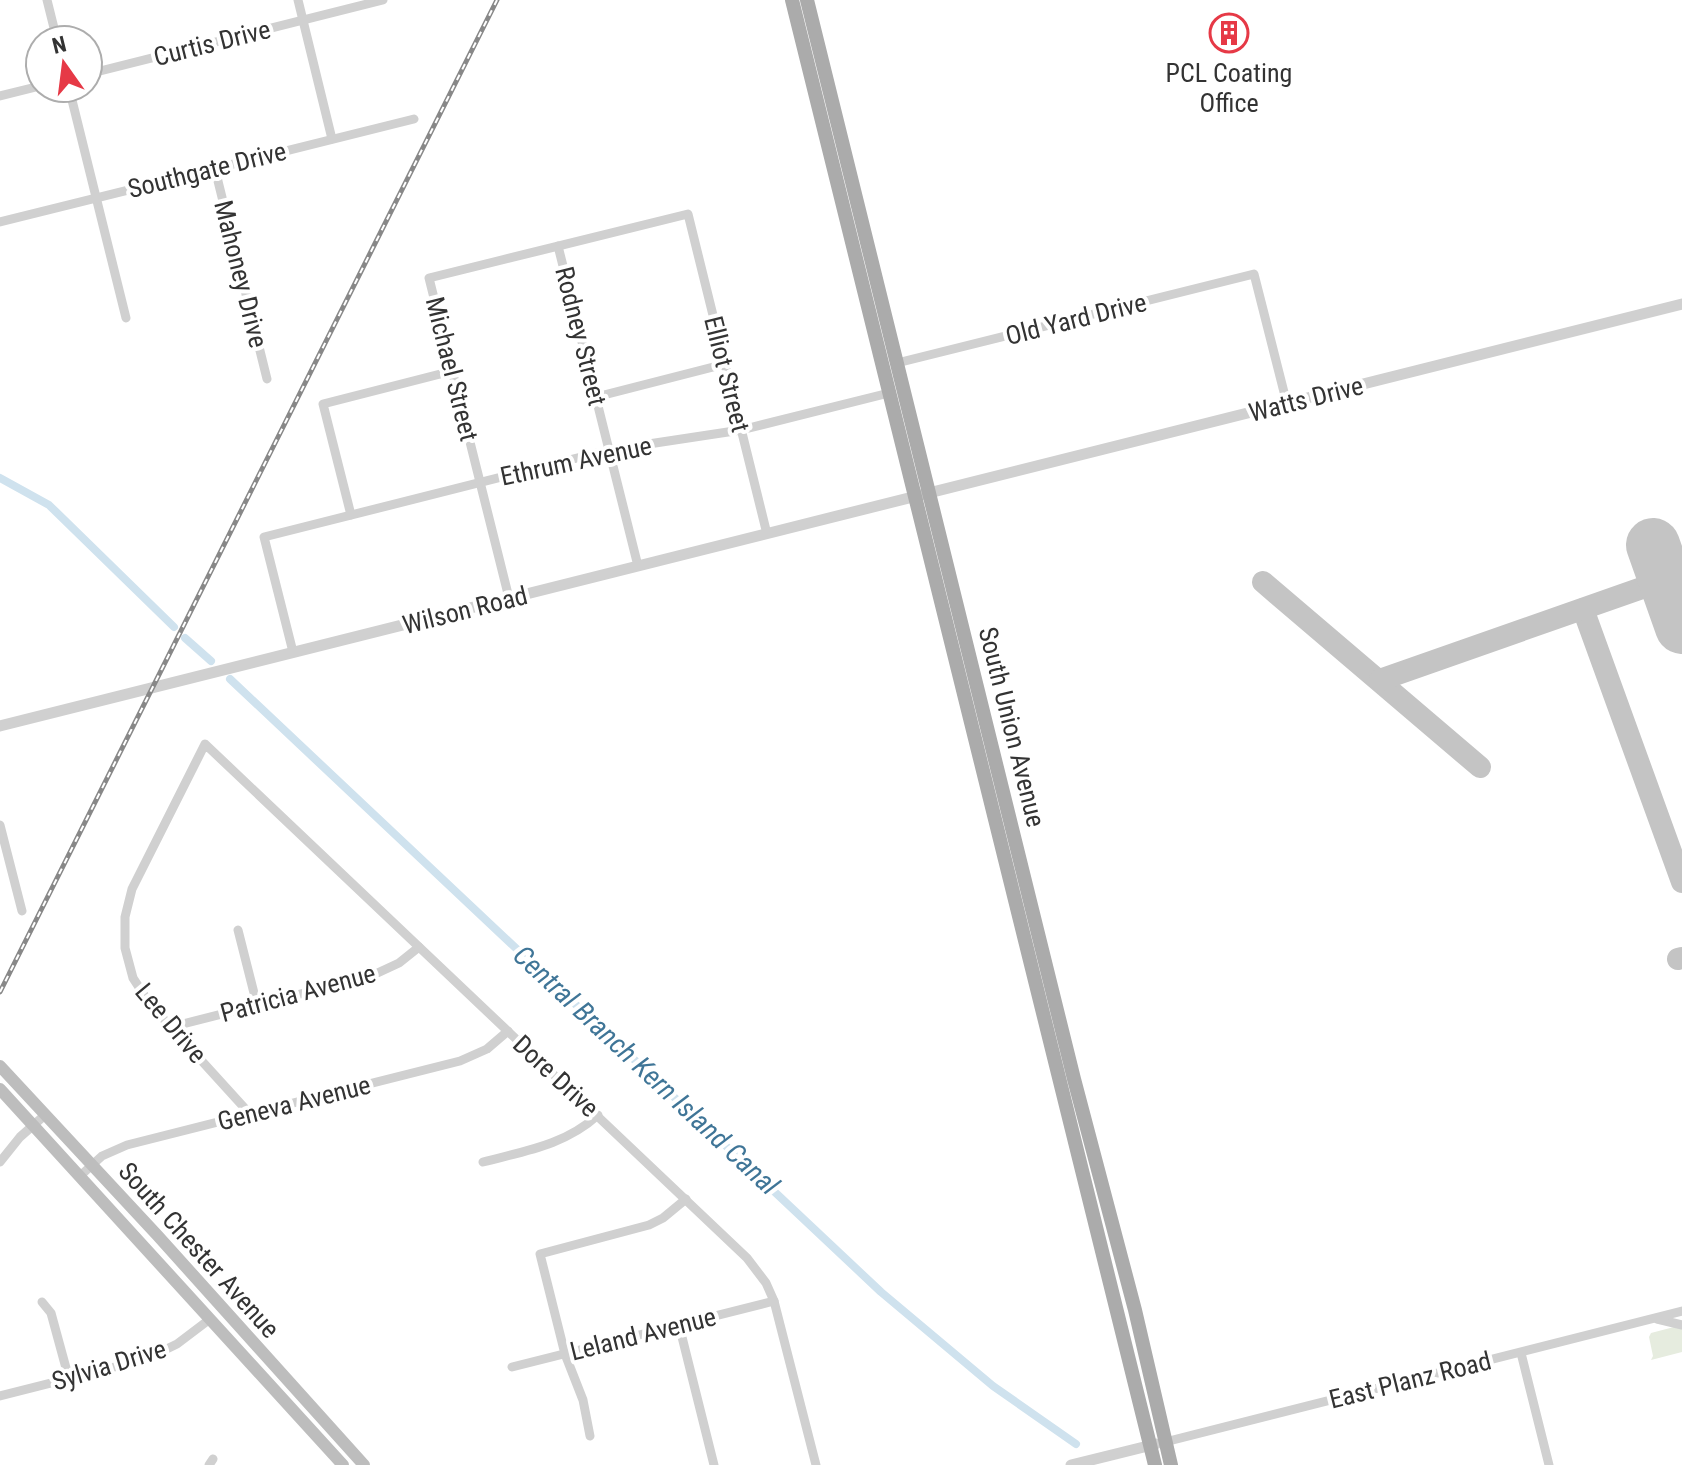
<svg xmlns="http://www.w3.org/2000/svg" width="1682" height="1465" font-family="'Roboto Condensed',sans-serif">
	<style>
		.green { fill: #e6ecdf }
		.lines { fill: none; stroke-linecap: round; stroke-linejoin: round }
		.canal { stroke: #cfe2ee; stroke-width: 8 }
		.taxiway { stroke: #c4c4c4; stroke-width: 22 }
		.runway { stroke: #c4c4c4; stroke-width: 54 }
		.minor { stroke: #d0d0d0; stroke-width: 9 }
		.tertiary { stroke: #d0d0d0; stroke-width: 11 }
		.secondary { stroke: #bdbdbd; stroke-width: 12 }
		.primary { stroke: #ababab; stroke-width: 14 }
		.rail-casing { stroke: #888; stroke-width: 5 }
		.rail { stroke: #fff; stroke-width: 2; stroke-dasharray: 6; stroke-linecap: butt }
		.labels { text-anchor: middle; dominant-baseline: central; stroke-width: 8; stroke-linejoin: round; paint-order: stroke }
		.street-label { font-size: 26px; fill: #333; stroke: #fff }
		.poi-label { font-size: 26px; fill: #333; stroke: #fff }
		.water-label { font-size: 28px; font-style: italic; fill: #3f7597; stroke: #fff }
	</style>
	<rect width="100%" height="100%" fill="#fff"/>
	<!-- green -->
	<polygon class="green" points="1674,1327 1682,1328 1682,1352 1651,1360 1653,1356 1649,1337 1651,1333"/>
	<g class="lines">
		<!-- canal -->
		<g class="canal">
			<polyline points="0,478 49,505 174,627"/>
			<polyline points="185,638 211,661"/>
			<polyline points="230,679 881,1292 993,1386 1076,1444"/>
		</g>
		<!-- taxiway -->
		<g class="taxiway">
			<polyline points="1263,582 1480,767"/>
			<polyline points="1583,609 1682,882"/>
			<polyline points="1380,680 1682,574"/>
			<polyline points="1678,959 1682,958"/>
		</g>
		<!-- runway -->
		<polyline class="runway" points="1653,545 1682,627"/>
		<!-- minor -->
		<g class="minor">
			<polyline points="47,0 57,40"/>
			<polyline points="298,0 332,139"/>
			<polyline points="88,74 383,0"/>
			<polyline points="69,88 126,318"/>
			<polyline points="0,96 40,86"/>
			<polyline points="215,169 267,379"/>
			<polyline points="0,222 414,119"/>
			<polyline points="558,246 638,566"/>
			<polyline points="897,363 1254,274 1287,404"/>
			<polyline points="596,397 725,364"/>
			<polyline points="351,515 323,404 452,371"/>
			<polyline points="509,598 429,278 688,214 767,534"/>
			<polyline points="293,652 264,537 609,450 741,430 889,393"/>
			<polyline points="0,825 22,911"/>
			<polyline points="238,930 257,1005"/>
			<polyline points="171,1027 371,976 399,963 419,947"/>
			<polyline points="250,1114 150,1004 133,978 125,948 125,917 132,889 205,744 747,1258 766,1283 774,1301 816,1465"/>
			<polyline points="0,1162 20,1137 45,1115"/>
			<path d="M483,1162c42,-11 82,-17 115,-47"/>
			<polyline points="80,1176 102,1156 127,1145 460,1061 487,1049 508,1031"/>
			<polyline points="42,1302 51,1313 69,1379"/>
			<polyline points="1657,1319 1682,1325"/>
			<polyline points="679,1325 714,1465"/>
			<polyline points="1521,1353 1549,1465"/>
			<polyline points="512,1367 774,1301"/>
			<polyline points="0,1396 146,1359 177,1344 210,1319"/>
			<polyline points="590,1436 583,1400 565,1354 540,1254 649,1225 663,1218 686,1199"/>
			<polyline points="1165,1442 1682,1311"/>
			<polyline points="209,1465 213,1459"/>
		</g>
		<!-- tertiary -->
		<g class="tertiary">
			<polyline points="0,726 1682,304"/>
			<polyline points="1071,1465 1156,1444"/>
		</g>
		<!-- secondary -->
		<g class="secondary">
			<polyline points="0,1066 158,1236 364,1465"/>
			<polyline points="0,1089 343,1465"/>
		</g>
		<!-- primary -->
		<g class="primary">
			<polyline points="792,0 1155,1465"/>
			<polyline points="807,0 1074,1079 1135,1310 1171,1465"/>
		</g>
		<defs>
			<polyline id="rail" points="0,992 497,0"/>
		</defs>
		<!-- rail casing -->
		<use href="#rail" class="rail-casing"/>
		<!-- rail -->
		<use href="#rail" class="rail"/>
	</g>
	<!-- icons -->
	<defs>
		<symbol id="building-ring" viewBox="-11 -11 22 22"><circle r="9.5" fill="#fff" stroke="#e63946" stroke-width="1.5"/><path d="M-4-6H4V6H1V3H-1V6H-4ZM-2.5-4.3h1.7v1.8h-1.7ZM.8-4.3h1.7v1.8H.8ZM-2.5-1h1.7V.8h-1.7ZM.8-1h1.7V.8H.8Z" fill="#e63946"/></symbol>
	</defs>
	<g fill-rule="evenodd">
		<use href="#building-ring" x="1207" y="11" width="44" height="44"/>
	</g>
	<g class="labels">
		<!-- street labels -->
		<g class="street-label">
			<text transform="translate(212 43) rotate(-14)">Curtis Drive</text>
			<text transform="translate(207 170) rotate(-14)">Southgate Drive</text>
			<text transform="translate(241 274) rotate(76)">Mahoney Drive</text>
			<text transform="translate(1076 319) rotate(-14)">Old Yard Drive</text>
			<text transform="translate(581 336) rotate(76)">Rodney Street</text>
			<text transform="translate(452 369) rotate(76)">Michael Street</text>
			<text transform="translate(727 374) rotate(76)">Elliot Street</text>
			<text transform="translate(1306 399) rotate(-14)">Watts Drive</text>
			<text transform="translate(576 461) rotate(-12)">Ethrum Avenue</text>
			<text transform="translate(465 610) rotate(-14)">Wilson Road</text>
			<text transform="translate(1012 727) rotate(76)">South Union Avenue</text>
			<text transform="translate(298 993) rotate(-15)">Patricia Avenue</text>
			<text transform="translate(171 1023) rotate(50)">Lee Drive</text>
			<text transform="translate(556 1076) rotate(43)">Dore Drive</text>
			<text transform="translate(294 1103) rotate(-14)">Geneva Avenue</text>
			<text transform="translate(199 1250) rotate(48)">South Chester Avenue</text>
			<text transform="translate(643 1334) rotate(-14)">Leland Avenue</text>
			<text transform="translate(109 1365) rotate(-17)">Sylvia Drive</text>
			<text transform="translate(1410 1380) rotate(-14)">East Planz Road</text>
		</g>
		<!-- poi labels -->
		<g class="poi-label">
			<text x="1229" y="73">PCL Coating<tspan x="1229" dy="30">Office</tspan></text>
		</g>
		<!-- water labels -->
		<g class="water-label">
			<text transform="translate(646 1070) rotate(43)">Central Branch Kern Island Canal</text>
		</g>
	</g>
	<!-- north arrow -->
	<g transform="translate(64 64) rotate(346)"><circle r="38" fill="#ffffff" stroke="#adadad" stroke-width="2"/>
	<path d="M0-6L14 30L0 20L-14 30Z" fill="#e63946"/>
	<text y="-12" font-size="22" font-weight="bold" text-anchor="middle" fill="#333333">N</text>
	</g>
</svg>
